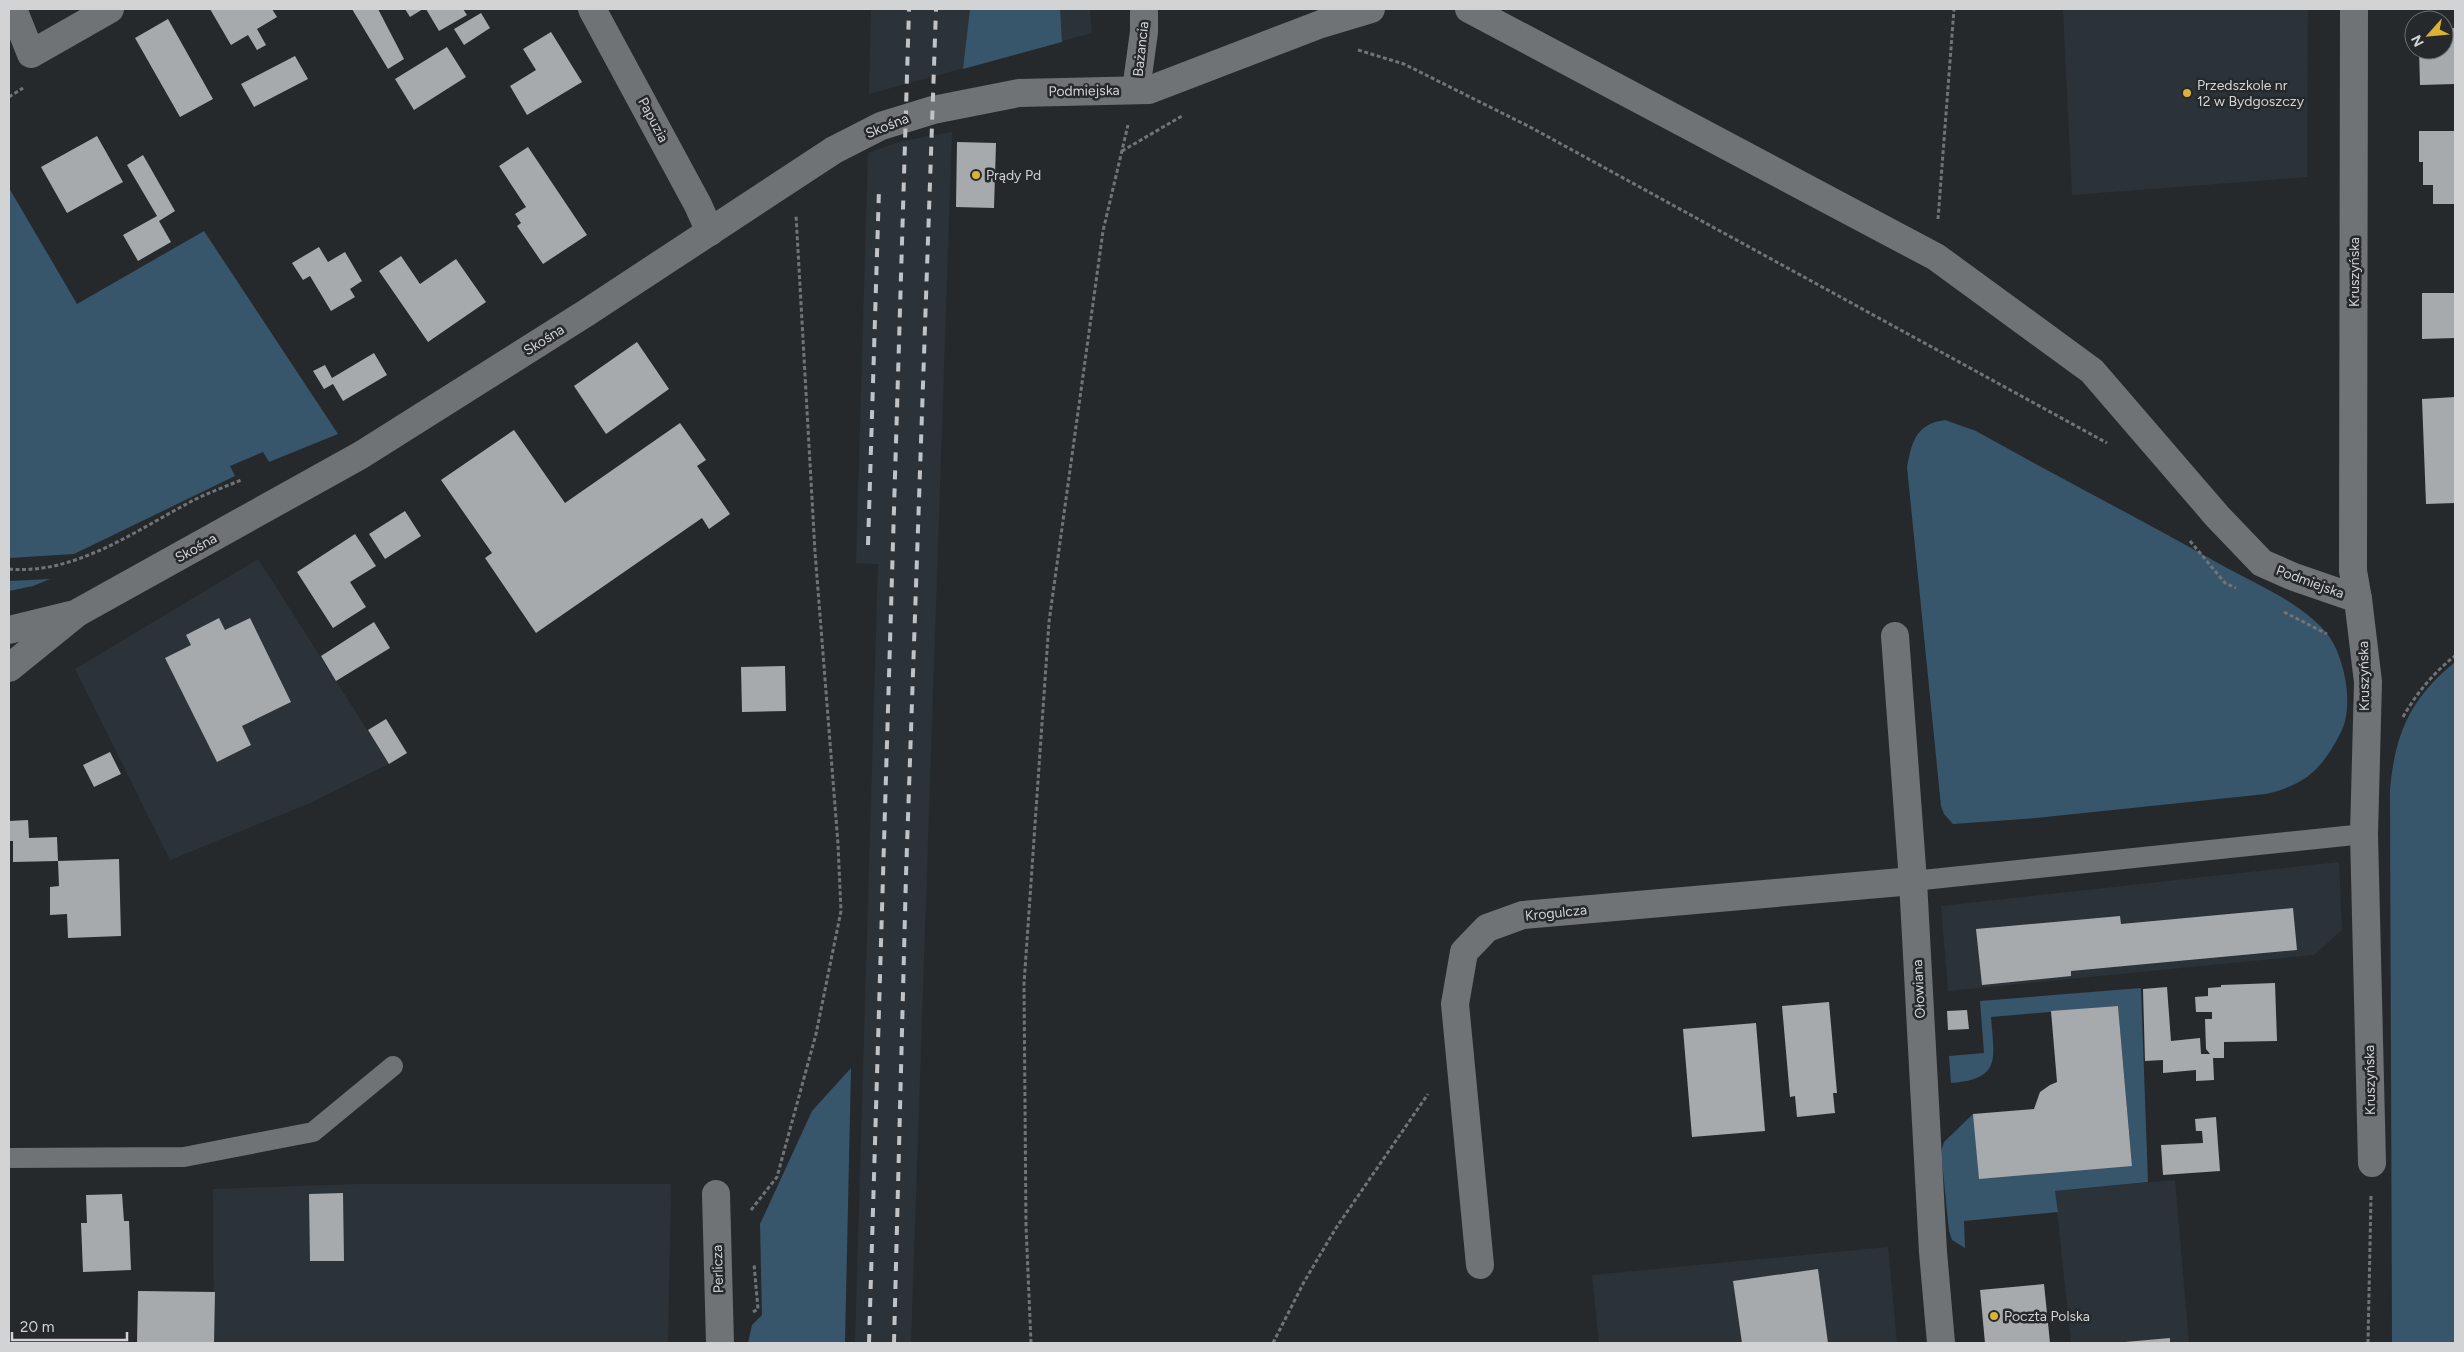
<svg xmlns="http://www.w3.org/2000/svg" width="2464" height="1352" font-family="Figtree,sans-serif">
	<style>
		.built { fill: #2b3339 }
		.green { fill: #37556b }
		.building { fill: #a7aaad }
		.lines { fill: none; stroke-linecap: round; stroke-linejoin: round }
		.path { stroke: #717476; stroke-width: 3; stroke-dasharray: 4 2.5; stroke-linecap: butt }
		.service { stroke: #6f7375; stroke-width: 20 }
		.minor { stroke: #6f7375; stroke-width: 28 }
		.tertiary { stroke: #6f7375; stroke-width: 28 }
		.rail { stroke: #c0c2c4; stroke-width: 4; stroke-dasharray: 9 9; stroke-linecap: butt }
		.poi-dot { fill: #dbb233; stroke: #26292b; stroke-width: 2 }
		.labels { text-anchor: middle; dominant-baseline: central; stroke-width: 5; stroke-linejoin: round; paint-order: stroke }
		.street-label { font-size: 14px; fill: #d1d3d5; stroke: #26292b }
		.poi-label { font-size: 14px; fill: #d1d3d5; stroke: #26292b; text-anchor: start }
	</style>
	<rect width="100%" height="100%" fill="#26292b"/>
	<!-- built -->
	<g class="built">
		<polygon points="871,9 1090,9 1092,33 869,94"/>
		<polygon points="2063,9 2308,9 2307,177 2072,195"/>
		<polygon points="952,132 911,1343 855,1343 878,564 856,563 868,153 902,141"/>
		<polygon points="258,559 389,764 310,803 170,860 75,669"/>
		<polygon points="2339,862 2342,930 2314,955 1948,991 1941,906"/>
		<polygon points="2175,1180 2189,1343 2071,1343 2055,1191"/>
		<polygon points="359,1184 671,1184 668,1343 214,1343 213,1189"/>
		<polygon points="1888,1247 1897,1343 1599,1343 1592,1275"/>
	</g>
	<!-- green -->
	<g class="green">
		<polygon points="970,9 1060,9 1062,42 963,69"/>
		<polygon points="9,188 77,304 204,231 338,434 269,462 263,452 230,466 235,476 74,554 9,558"/>
		<path d="M1945,420l31,11c80,45 162,87 242,132 35,20 77,36 105,66 21,21 32,76 18,103 -19,37 -34,52 -75,62l-230,24 -83,6 -9,-10 -3,-8 -34,-339c5,-26 9,-43 38,-47z"/>
		<polygon points="50,579 33,586 9,591 9,581"/>
		<path d="M2455,662v681h-63l-2,-553c5,-57 20,-91 65,-128z"/>
		<path d="M2141,988l7,194 -93,9 3,21 -94,9 1,27 -13,-8 -3,-9 -8,-79 3,-10 29,-28 159,51 -14,-159 -127,11c3,42 11,62 -40,66l-2,-27 35,-3 -4,-52z"/>
		<polygon points="851,1068 845,1343 748,1343 752,1325 762,1315 760,1224 812,1111"/>
	</g>
	<!-- building -->
	<g class="building">
		<polygon points="210,9 272,9 277,17 257,29 266,45 257,50 248,35 231,45"/>
		<polygon points="352,9 378,9 404,59 388,69"/>
		<polygon points="405,9 423,9 410,17"/>
		<polygon points="426,9 463,9 467,15 439,31"/>
		<polygon points="481,13 490,28 464,45 454,29"/>
		<polygon points="168,19 213,99 180,117 135,38"/>
		<polygon points="2444,28 2455,28 2455,84 2420,85 2419,50 2444,50"/>
		<polygon points="551,32 582,82 527,115 510,86 536,70 523,49"/>
		<polygon points="447,47 466,77 414,110 395,79"/>
		<polygon points="295,56 308,79 254,107 241,84"/>
		<polygon points="2419,131 2455,131 2455,204 2433,204 2433,185 2423,185 2423,162 2419,162"/>
		<polygon points="97,136 123,182 67,213 41,167"/>
		<polygon points="957,142 996,143 994,208 956,207"/>
		<polygon points="528,147 587,235 543,264 517,226 521,223 515,214 526,207 499,166"/>
		<polygon points="143,155 175,211 159,221 171,242 138,261 123,235 157,216 127,165"/>
		<polygon points="319,247 328,262 345,252 362,281 350,289 355,297 331,311 310,276 303,280 292,263"/>
		<polygon points="401,256 420,284 456,259 486,302 428,342 379,271"/>
		<polygon points="2422,293 2455,293 2455,338 2422,339"/>
		<polygon points="637,342 669,389 606,434 574,386"/>
		<polygon points="374,353 387,375 343,401 333,384 324,389 313,371 325,365 332,378"/>
		<polygon points="2455,397 2455,503 2426,504 2422,399"/>
		<polygon points="680,423 706,460 697,466 730,514 709,529 702,518 536,633 485,558 492,553 441,480 514,430 565,503"/>
		<polygon points="405,511 421,536 385,559 369,534"/>
		<polygon points="355,534 376,566 350,582 366,607 333,628 297,572"/>
		<polygon points="219,618 225,630 250,618 291,702 242,726 251,745 217,762 165,658 191,645 186,635"/>
		<polygon points="374,622 390,648 336,681 321,656"/>
		<polygon points="785,666 786,711 742,712 741,667"/>
		<polygon points="386,719 407,753 389,764 368,730"/>
		<polygon points="110,752 121,774 94,787 83,765"/>
		<polygon points="28,820 29,838 57,837 58,861 13,862 13,841 9,841 9,821"/>
		<polygon points="119,859 121,936 68,938 67,914 50,915 50,887 59,886 58,861"/>
		<polygon points="2293,908 2297,950 2071,971 2071,976 1982,985 1976,929 2120,916 2121,924"/>
		<polygon points="2275,983 2277,1041 2224,1042 2224,1058 2213,1058 2214,1080 2196,1081 2196,1070 2163,1073 2163,1060 2145,1061 2143,989 2167,987 2171,1041 2200,1038 2201,1054 2210,1054 2206,1049 2205,1019 2212,1019 2212,1012 2196,1012 2195,997 2208,996 2208,988 2221,987 2221,985"/>
		<polygon points="1829,1002 1837,1093 1833,1093 1835,1113 1797,1117 1795,1096 1790,1097 1782,1006"/>
		<polygon points="2118,1006 2132,1166 1979,1179 1973,1114 2034,1109 2040,1092 2050,1085 2057,1082 2051,1011"/>
		<polygon points="1967,1010 1969,1029 1948,1030 1947,1011"/>
		<polygon points="1756,1023 1765,1131 1692,1137 1683,1029"/>
		<polygon points="2216,1117 2220,1171 2163,1175 2161,1145 2203,1143 2202,1131 2196,1131 2195,1119"/>
		<polygon points="343,1193 344,1261 310,1261 309,1194"/>
		<polygon points="122,1194 124,1221 129,1221 131,1270 83,1272 81,1223 87,1223 86,1195"/>
		<polygon points="1818,1269 1828,1343 1742,1343 1733,1281"/>
		<polygon points="2044,1284 2050,1343 1985,1343 1980,1290"/>
		<polygon points="138,1291 215,1292 214,1343 137,1343"/>
		<polygon points="2170,1338 2170,1343 2125,1343 2125,1342"/>
	</g>
	<g class="lines">
		<!-- path -->
		<g class="path">
			<polyline points="1358,50 1404,64 1532,128 2107,443"/>
			<polyline points="9,97 23,88"/>
			<polyline points="1122,151 1182,116"/>
			<polyline points="1938,219 1954,9"/>
			<polyline points="2190,541 2225,583 2236,588"/>
			<path d="M9,569c66,6 126,-38 183,-68 15,-8 33,-14 49,-21"/>
			<polyline points="2284,612 2327,634"/>
			<path d="M2403,717c13,-23 31,-45 52,-61"/>
			<polyline points="751,1210 777,1177 816,1034 841,911 838,844 815,552 796,215"/>
			<polyline points="753,1312 758,1309 754,1264"/>
			<polyline points="1031,1343 1026,1226 1024,984 1049,622 1103,231 1128,125"/>
			<polyline points="1273,1343 1304,1282 1336,1228 1428,1094"/>
			<polyline points="2368,1343 2371,1196"/>
		</g>
		<!-- service -->
		<g class="service">
			<polyline points="1913,881 2364,834"/>
			<polyline points="9,1158 184,1157 313,1132 393,1066"/>
		</g>
		<!-- minor -->
		<g class="minor">
			<polyline points="13,9 31,54 110,9"/>
			<polyline points="592,9 698,205 710,232"/>
			<polyline points="1136,90 1144,32 1144,9"/>
			<polyline points="2358,599 2368,682 2364,834 2372,1163"/>
			<polyline points="1895,636 1913,881 1933,1252 1941,1343"/>
			<polyline points="716,1194 720,1343"/>
			<polyline points="1480,1265 1455,1004 1464,952 1487,928 1523,915 1913,881"/>
		</g>
		<!-- tertiary -->
		<g class="tertiary">
			<polyline points="1469,9 1936,257 2092,371 2217,516 2262,563 2294,577 2358,599 2353,571 2354,9"/>
			<polyline points="9,630 70,615"/>
			<polyline points="9,668 77,613 361,455 586,313 834,150 881,126 933,110 1019,93 1149,90 1321,24 1371,9"/>
		</g>
		<!-- rail -->
		<g class="rail">
			<polyline points="868,545 879,189"/>
			<polyline points="869,1343 909,9"/>
			<polyline points="894,1343 906,875 936,9"/>
		</g>
	</g>
	<!-- markers -->
	<g class="poi-dot">
		<circle cx="2187" cy="93" r="5"/>
		<circle cx="976" cy="175" r="5"/>
		<circle cx="1994" cy="1316" r="5"/>
	</g>
	<g class="labels">
		<!-- street labels -->
		<g class="street-label">
			<text transform="translate(1141 49) rotate(-84)">Bażancia</text>
			<text transform="translate(1084 91) rotate(-1)">Podmiejska</text>
			<text transform="translate(653 120) rotate(62)">Papuzia</text>
			<text transform="translate(887 126) rotate(-22)">Skośna</text>
			<text transform="translate(2354 272) rotate(-90)">Kruszyńska</text>
			<text transform="translate(544 340) rotate(-32)">Skośna</text>
			<text transform="translate(196 548) rotate(-29)">Skośna</text>
			<text transform="translate(2310 582) rotate(20)">Podmiejska</text>
			<text transform="translate(2364 676) rotate(-91)">Kruszyńska</text>
			<text transform="translate(1556 913) rotate(-6)">Krogulcza</text>
			<text transform="translate(1919 989) rotate(-93)">Ołowiana</text>
			<text transform="translate(2370 1080) rotate(-91)">Kruszyńska</text>
			<text transform="translate(718 1269) rotate(-92)">Perlicza</text>
		</g>
		<!-- poi labels -->
		<g class="poi-label">
			<text x="2197" y="85">Przedszkole nr<tspan x="2197" dy="16">12 w Bydgoszczy</tspan></text>
			<text x="986" y="175">Prądy Pd</text>
			<text x="2004" y="1316">Poczta Polska</text>
		</g>
	</g>
	<!-- border -->
	<rect width="2464" height="1352" fill="none" stroke="#d1d3d5" stroke-width="20"/>
	<!-- north arrow -->
	<g transform="translate(2429 35) rotate(243)"><circle r="24" fill="#26292b" stroke="#6a6d6f"/>
	<path d="M0-4L9 19L0 12L-9 19Z" fill="#dbb233"/>
	<text y="-8" font-size="14" font-weight="bold" text-anchor="middle" fill="#d1d3d5">N</text>
	</g>
	<!-- scale -->
	<path d="M12 1332v8h115v-8" fill="none" stroke="#d1d3d5" stroke-width="2.5"/>
	<text x="20" y="1332" font-size="15" fill="#d1d3d5" stroke="#26292b" stroke-width="4" paint-order="stroke">20 m</text>
</svg>
